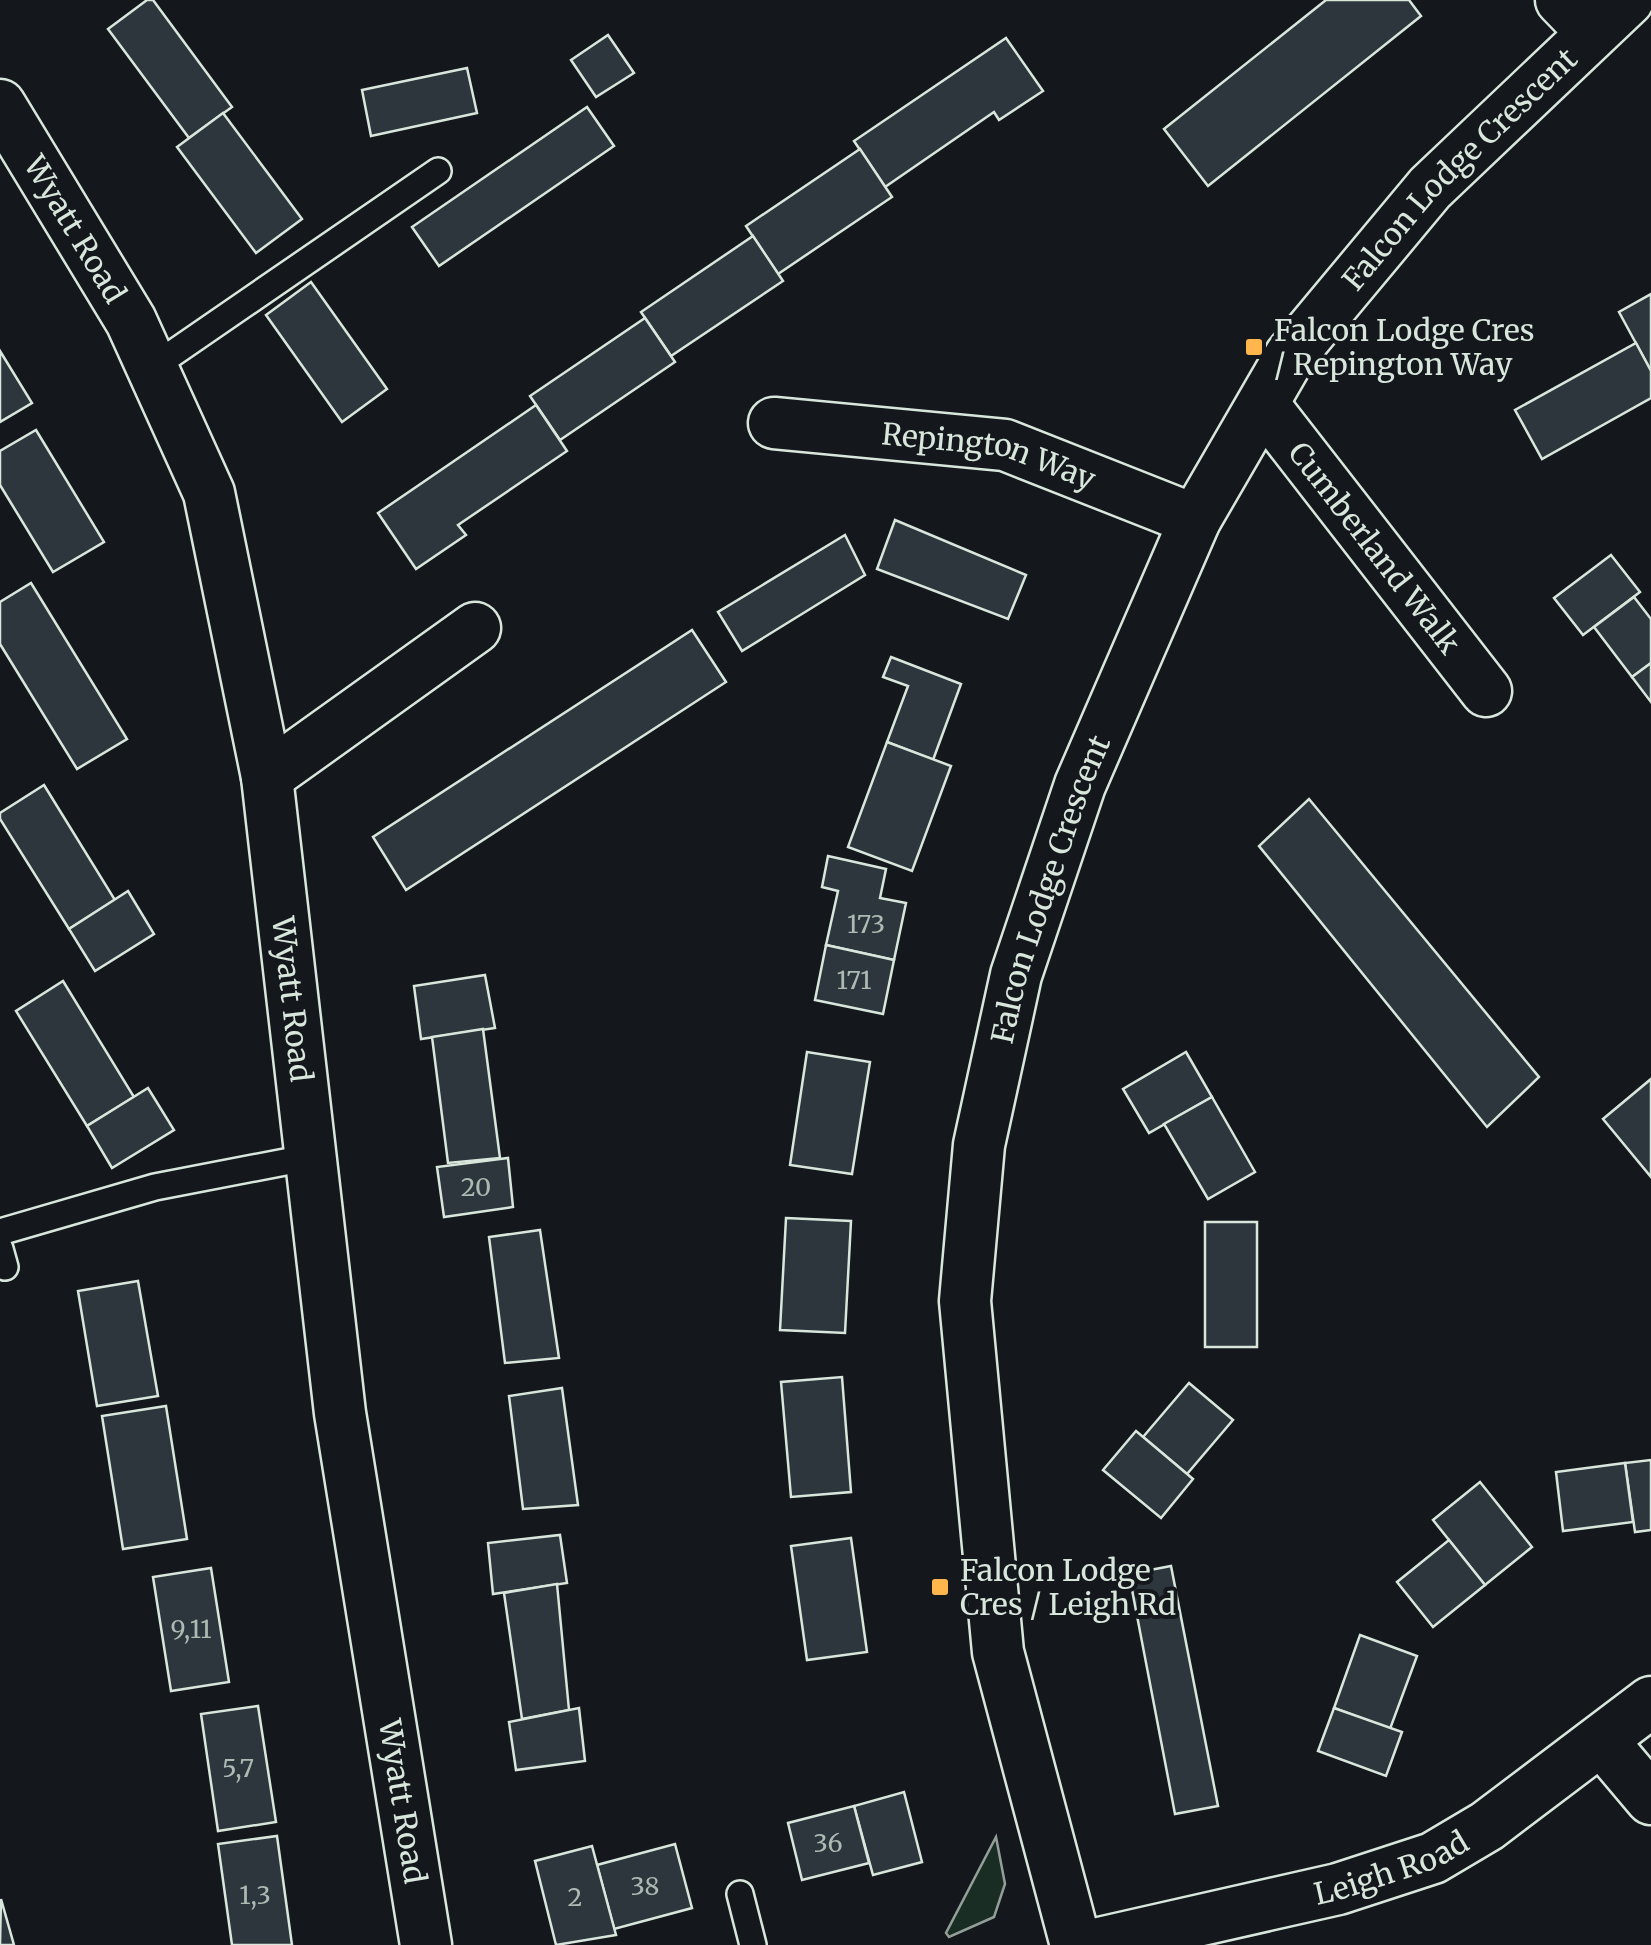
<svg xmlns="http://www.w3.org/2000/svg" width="1651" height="1945" font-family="Merriweather,serif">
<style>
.green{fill:#1a2d24;stroke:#939e99;stroke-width:2.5}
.building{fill:#2c363c;stroke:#d8e6dc;stroke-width:2.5}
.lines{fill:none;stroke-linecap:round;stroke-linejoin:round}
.service-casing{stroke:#d8e6dc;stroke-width:30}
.minor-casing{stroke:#d8e6dc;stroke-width:55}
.service{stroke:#14181c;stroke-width:25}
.minor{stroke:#14181c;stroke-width:50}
.poi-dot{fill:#ffb74d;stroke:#14181c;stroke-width:4}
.labels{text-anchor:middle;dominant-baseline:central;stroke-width:8;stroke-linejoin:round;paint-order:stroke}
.number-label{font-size:25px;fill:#adbab4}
.street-label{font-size:30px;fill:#d8e6dc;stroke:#14181c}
.poi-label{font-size:30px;fill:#d8e6dc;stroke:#14181c;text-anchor:start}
</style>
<rect width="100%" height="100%" fill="#14181c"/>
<polygon class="green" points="996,1837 1005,1884 994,1917 949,1937 946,1933"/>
<g class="building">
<polygon points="147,0 153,0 232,107 189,138 108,29"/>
<polygon points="1326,0 1409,0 1421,16 1208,186 1164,129"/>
<polygon points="608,35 634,73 596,97 571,60"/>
<polygon points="1006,38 1043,91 999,120 994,112 885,187 854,141"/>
<polygon points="467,68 477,113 371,136 362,90"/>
<polygon points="587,107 614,146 439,266 412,227"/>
<polygon points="223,113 302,219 256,253 177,147"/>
<polygon points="860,149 892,197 778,274 746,226"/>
<polygon points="753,236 783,281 671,356 641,312"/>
<polygon points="311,282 387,389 342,422 266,315"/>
<polygon points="1651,294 1651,371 1619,312"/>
<polygon points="645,318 675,362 560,440 530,396"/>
<polygon points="1636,343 1651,371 1651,398 1542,459 1515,410"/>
<polygon points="0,351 32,403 0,422"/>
<polygon points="536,405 567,451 458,525 466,535 416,569 378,513"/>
<polygon points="36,430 104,542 53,572 0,485 0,451"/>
<polygon points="895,520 1026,575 1008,619 877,569"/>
<polygon points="845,535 865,575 742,651 718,612"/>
<polygon points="1611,555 1640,592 1583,635 1554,598"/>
<polygon points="31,583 127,739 77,769 0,644 0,602"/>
<polygon points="1634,597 1651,619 1651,663 1632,677 1594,627"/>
<polygon points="692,630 726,682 406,890 373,837"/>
<polygon points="891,657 961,684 933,760 887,742 908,686 883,677"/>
<polygon points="1651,663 1651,702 1632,677"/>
<polygon points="887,742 951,766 912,871 848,847"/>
<polygon points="44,785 115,900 69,929 0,819 0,813"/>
<polygon points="1309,799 1539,1077 1487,1127 1259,846"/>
<polygon points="828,856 886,869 880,898 906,903 894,960 826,945 838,891 822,887"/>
<polygon points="128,891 154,934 95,971 69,929"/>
<polygon points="826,945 894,960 883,1014 815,1000"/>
<polygon points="485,975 495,1028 421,1039 414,986"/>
<polygon points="63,981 134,1097 87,1126 16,1011"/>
<polygon points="483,1029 500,1158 448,1163 432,1037"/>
<polygon points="807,1052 870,1062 852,1174 790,1165"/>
<polygon points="1186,1052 1212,1097 1149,1133 1123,1089"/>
<polygon points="1651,1079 1651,1177 1603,1119"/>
<polygon points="148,1088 174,1130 112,1168 87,1126"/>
<polygon points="1212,1097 1255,1172 1208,1199 1164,1124"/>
<polygon points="508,1158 513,1207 444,1217 437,1167"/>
<polygon points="786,1218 851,1221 845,1333 780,1330"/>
<rect x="1205" y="1222" width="52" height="125"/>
<polygon points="540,1230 559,1358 505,1363 489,1237"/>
<polygon points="138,1281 158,1396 97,1406 78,1291"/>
<polygon points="842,1377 851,1492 791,1497 781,1382"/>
<polygon points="1189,1383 1233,1420 1187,1474 1143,1437"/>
<polygon points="562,1388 578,1505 523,1509 509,1396"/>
<polygon points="166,1406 187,1539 123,1549 102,1416"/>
<polygon points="1136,1431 1193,1479 1161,1518 1103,1470"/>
<polygon points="1651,1460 1651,1530 1635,1532 1625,1463"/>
<polygon points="1625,1463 1633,1522 1563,1531 1556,1472"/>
<polygon points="1480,1482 1532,1547 1485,1585 1433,1520"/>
<polygon points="560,1535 567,1583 493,1594 488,1543"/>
<polygon points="851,1538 867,1652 807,1660 791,1546"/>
<polygon points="1449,1540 1485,1585 1433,1627 1397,1582"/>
<polygon points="1171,1566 1218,1806 1175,1814 1129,1574"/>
<polygon points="211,1568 229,1682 171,1691 153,1577"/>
<polygon points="557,1584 569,1710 522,1719 504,1593"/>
<polygon points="1360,1635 1417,1656 1390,1729 1334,1708"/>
<polygon points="258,1706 276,1822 218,1831 201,1714"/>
<polygon points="579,1708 585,1761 516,1770 509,1722"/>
<polygon points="1334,1708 1402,1732 1386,1776 1318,1751"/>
<polygon points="904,1792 922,1862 873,1875 854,1806"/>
<polygon points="854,1806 869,1863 802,1880 788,1823"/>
<polygon points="277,1836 292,1945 232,1945 218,1844"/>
<polygon points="675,1844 692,1908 614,1929 597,1865"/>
<polygon points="592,1846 616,1935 556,1945 535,1861"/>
<polygon points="1,1899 14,1945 0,1945"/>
</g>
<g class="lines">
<defs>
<g id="service">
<polyline points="153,367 438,171"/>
<polyline points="0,1232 155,1187 311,1157"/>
<polyline points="0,1249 5,1267"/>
<polyline points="740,1894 753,1945"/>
</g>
<g id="minor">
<polyline points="1561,0 1591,31"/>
<path id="s1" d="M0,105L131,321L209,493L267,777L340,1413L426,1945"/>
<path id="s2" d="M1263,404L1486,691"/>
<path id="s3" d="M774,423L1005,445L1195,520"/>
<polyline points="267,777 475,628"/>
<polyline points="1603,1742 1651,1799"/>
<path id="s4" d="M1076,1945L998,1652L965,1301L979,1145L1016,975L1080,785L1195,520L1290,356L1430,188L1628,0"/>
<path id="s5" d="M1091,1945L1338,1889L1433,1858L1487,1826L1651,1702"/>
</g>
</defs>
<use href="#service" class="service-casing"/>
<use href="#minor" class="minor-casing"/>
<use href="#service" class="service"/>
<use href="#minor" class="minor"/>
</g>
<g class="poi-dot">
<rect x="1244" y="337" width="20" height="20" rx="5"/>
<rect x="930" y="1577" width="20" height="20" rx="5"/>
</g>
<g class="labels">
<g class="number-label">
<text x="866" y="924">173</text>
<text x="854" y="980">171</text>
<text x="476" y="1187">20</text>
<text x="191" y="1629">9,11</text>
<text x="238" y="1768">5,7</text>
<text x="828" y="1843">36</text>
<text x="645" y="1886">38</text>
<text x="255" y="1895">1,3</text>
<text x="575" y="1897">2</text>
</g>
<g class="street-label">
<text stroke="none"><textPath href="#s4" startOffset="1918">Falcon Lodge Crescent</textPath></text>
<text stroke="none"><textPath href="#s1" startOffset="145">Wyatt Road</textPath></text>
<text stroke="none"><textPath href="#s3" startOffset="218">Repington Way</textPath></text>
<text stroke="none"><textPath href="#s2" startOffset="182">Cumberland Walk</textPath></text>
<text stroke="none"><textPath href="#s4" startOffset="1078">Falcon Lodge Crescent</textPath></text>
<text stroke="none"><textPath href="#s1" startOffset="955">Wyatt Road</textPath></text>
<text stroke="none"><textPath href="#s1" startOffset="1765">Wyatt Road</textPath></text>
<text stroke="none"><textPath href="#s5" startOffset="310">Leigh Road</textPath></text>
</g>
<g class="poi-label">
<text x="1274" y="330">Falcon Lodge Cres<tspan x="1274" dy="34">/ Repington Way</tspan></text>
<text x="960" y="1570">Falcon Lodge<tspan x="960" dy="34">Cres / Leigh Rd</tspan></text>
</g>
</g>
</svg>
